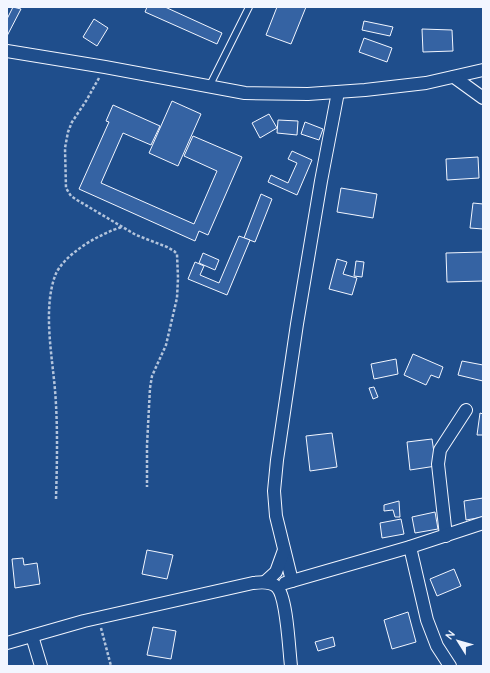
<svg xmlns="http://www.w3.org/2000/svg" width="490" height="673" font-family="Quicksand,sans-serif">
<style>
.building{fill:#3563a3;stroke:#f2f6ff}
.lines{fill:none;stroke-linecap:round;stroke-linejoin:round}
.lane-casing{stroke:#f2f6ff;stroke-width:8}
.street-casing{stroke:#f2f6ff;stroke-width:14}
.path{stroke:#b3c4dc;stroke-width:2.5;stroke-dasharray:3 2;stroke-linecap:butt}
.lane{stroke:#1f4e8c;stroke-width:6}
.street{stroke:#1f4e8c;stroke-width:12}
</style>
<rect width="100%" height="100%" fill="#1f4e8c"/>
<g class="building">
<polygon points="13,7 21,9 7,36 7,19"/>
<polygon points="147,7 165,7 222,33 217,44 145,12"/>
<polygon points="277,7 306,7 291,44 266,35"/>
<polygon points="94,19 108,28 97,46 83,37"/>
<polygon points="364,21 393,27 390,36 362,30"/>
<polygon points="422,29 452,30 453,51 423,52"/>
<polygon points="364,38 392,48 387,62 359,52"/>
<polygon points="172,101 201,114 178,166 149,153"/>
<polygon points="113,105 160,126 151,145 123,133 101,183 194,224 217,171 184,156 193,136 242,157 208,235 199,231 195,241 79,189 109,122 106,121"/>
<polygon points="269,114 277,128 260,138 252,123"/>
<polygon points="278,120 298,121 297,135 277,133"/>
<polygon points="305,122 323,129 319,140 301,134"/>
<polygon points="292,151 312,160 297,195 268,182 271,175 288,183 297,163 288,159"/>
<polygon points="478,157 479,178 447,180 446,159"/>
<polygon points="341,188 377,194 373,218 337,212"/>
<polygon points="261,194 272,199 255,242 244,238"/>
<polygon points="473,203 483,204 483,229 470,228"/>
<polygon points="239,236 250,240 227,295 188,279 195,262 204,266 200,275 219,283"/>
<polygon points="483,252 483,281 447,282 446,253"/>
<polygon points="203,253 219,260 215,270 199,263"/>
<polygon points="337,259 347,262 343,274 357,278 352,295 329,289"/>
<polygon points="356,261 364,262 362,277 354,276"/>
<polygon points="413,354 443,367 439,378 431,375 426,385 404,375"/>
<polygon points="396,359 398,374 374,379 371,364"/>
<polygon points="462,361 483,365 483,381 458,375"/>
<polygon points="374,387 378,397 373,399 369,388"/>
<polygon points="480,413 483,414 483,435 477,435"/>
<polygon points="332,433 337,467 310,471 306,436"/>
<polygon points="432,439 436,466 410,470 407,442"/>
<polygon points="483,498 483,517 466,520 464,501"/>
<polygon points="399,501 400,517 395,517 393,510 384,511 384,505"/>
<polygon points="435,512 438,529 415,533 412,517"/>
<polygon points="401,519 404,534 382,538 380,523"/>
<polygon points="147,550 173,555 167,579 142,574"/>
<polygon points="23,558 24,565 37,563 40,584 15,588 12,559"/>
<polygon points="454,569 461,586 437,596 430,579"/>
<polygon points="408,612 416,642 392,649 384,620"/>
<polygon points="153,627 176,631 171,659 147,655"/>
<polygon points="333,637 335,646 318,651 315,642"/>
</g>
<g class="lines">
<defs>
<polyline id="lane" points="209,87 249,7"/>
<g id="street">
<polyline points="7,51 105,67 245,93 308,94 365,90 426,83 483,70"/>
<polyline points="454,77 483,98"/>
<polyline points="446,536 438,464 440,450 466,410"/>
<polyline points="410,547 427,620 437,646 450,666"/>
<polyline points="292,581 276,516 274,491 277,460 297,324 321,181 338,92"/>
<polyline points="265,582 276,572 284,550"/>
<polyline points="285,583 410,547 483,523"/>
<polyline points="32,636 41,666"/>
<path d="M7,643L84,621L253,583C261,582 271,581 277,587C287,597 289,650 291,666"/>
</g>
</defs>
<use href="#lane" class="lane-casing"/>
<use href="#street" class="street-casing"/>
<g class="path">
<polyline points="99,78 86,101 72,122 68,132 65,148 66,188 71,196 77,200 136,235 167,247 174,251 177,254 178,278 177,298 166,345 152,376 150,388 147,445 147,487"/>
<path d="M56,499C57,463 58,427 55,390C52,355 43,309 55,276C63,254 101,233 122,227"/>
<polyline points="101,628 111,666"/>
</g>
<use href="#lane" class="lane"/>
<use href="#street" class="street"/>
</g>
<rect width="490" height="673" fill="none" stroke="#f2f6ff" stroke-width="16"/>
<g transform="translate(458 641) rotate(307)" stroke="#1f4e8c" stroke-width="3" paint-order="stroke">
<path d="M0-3L7 15L0 10L-7 15Z" fill="#f2f6ff"/>
<text y="-6" font-size="11" font-weight="bold" text-anchor="middle" fill="#f2f6ff">N</text>
</g>
</svg>
